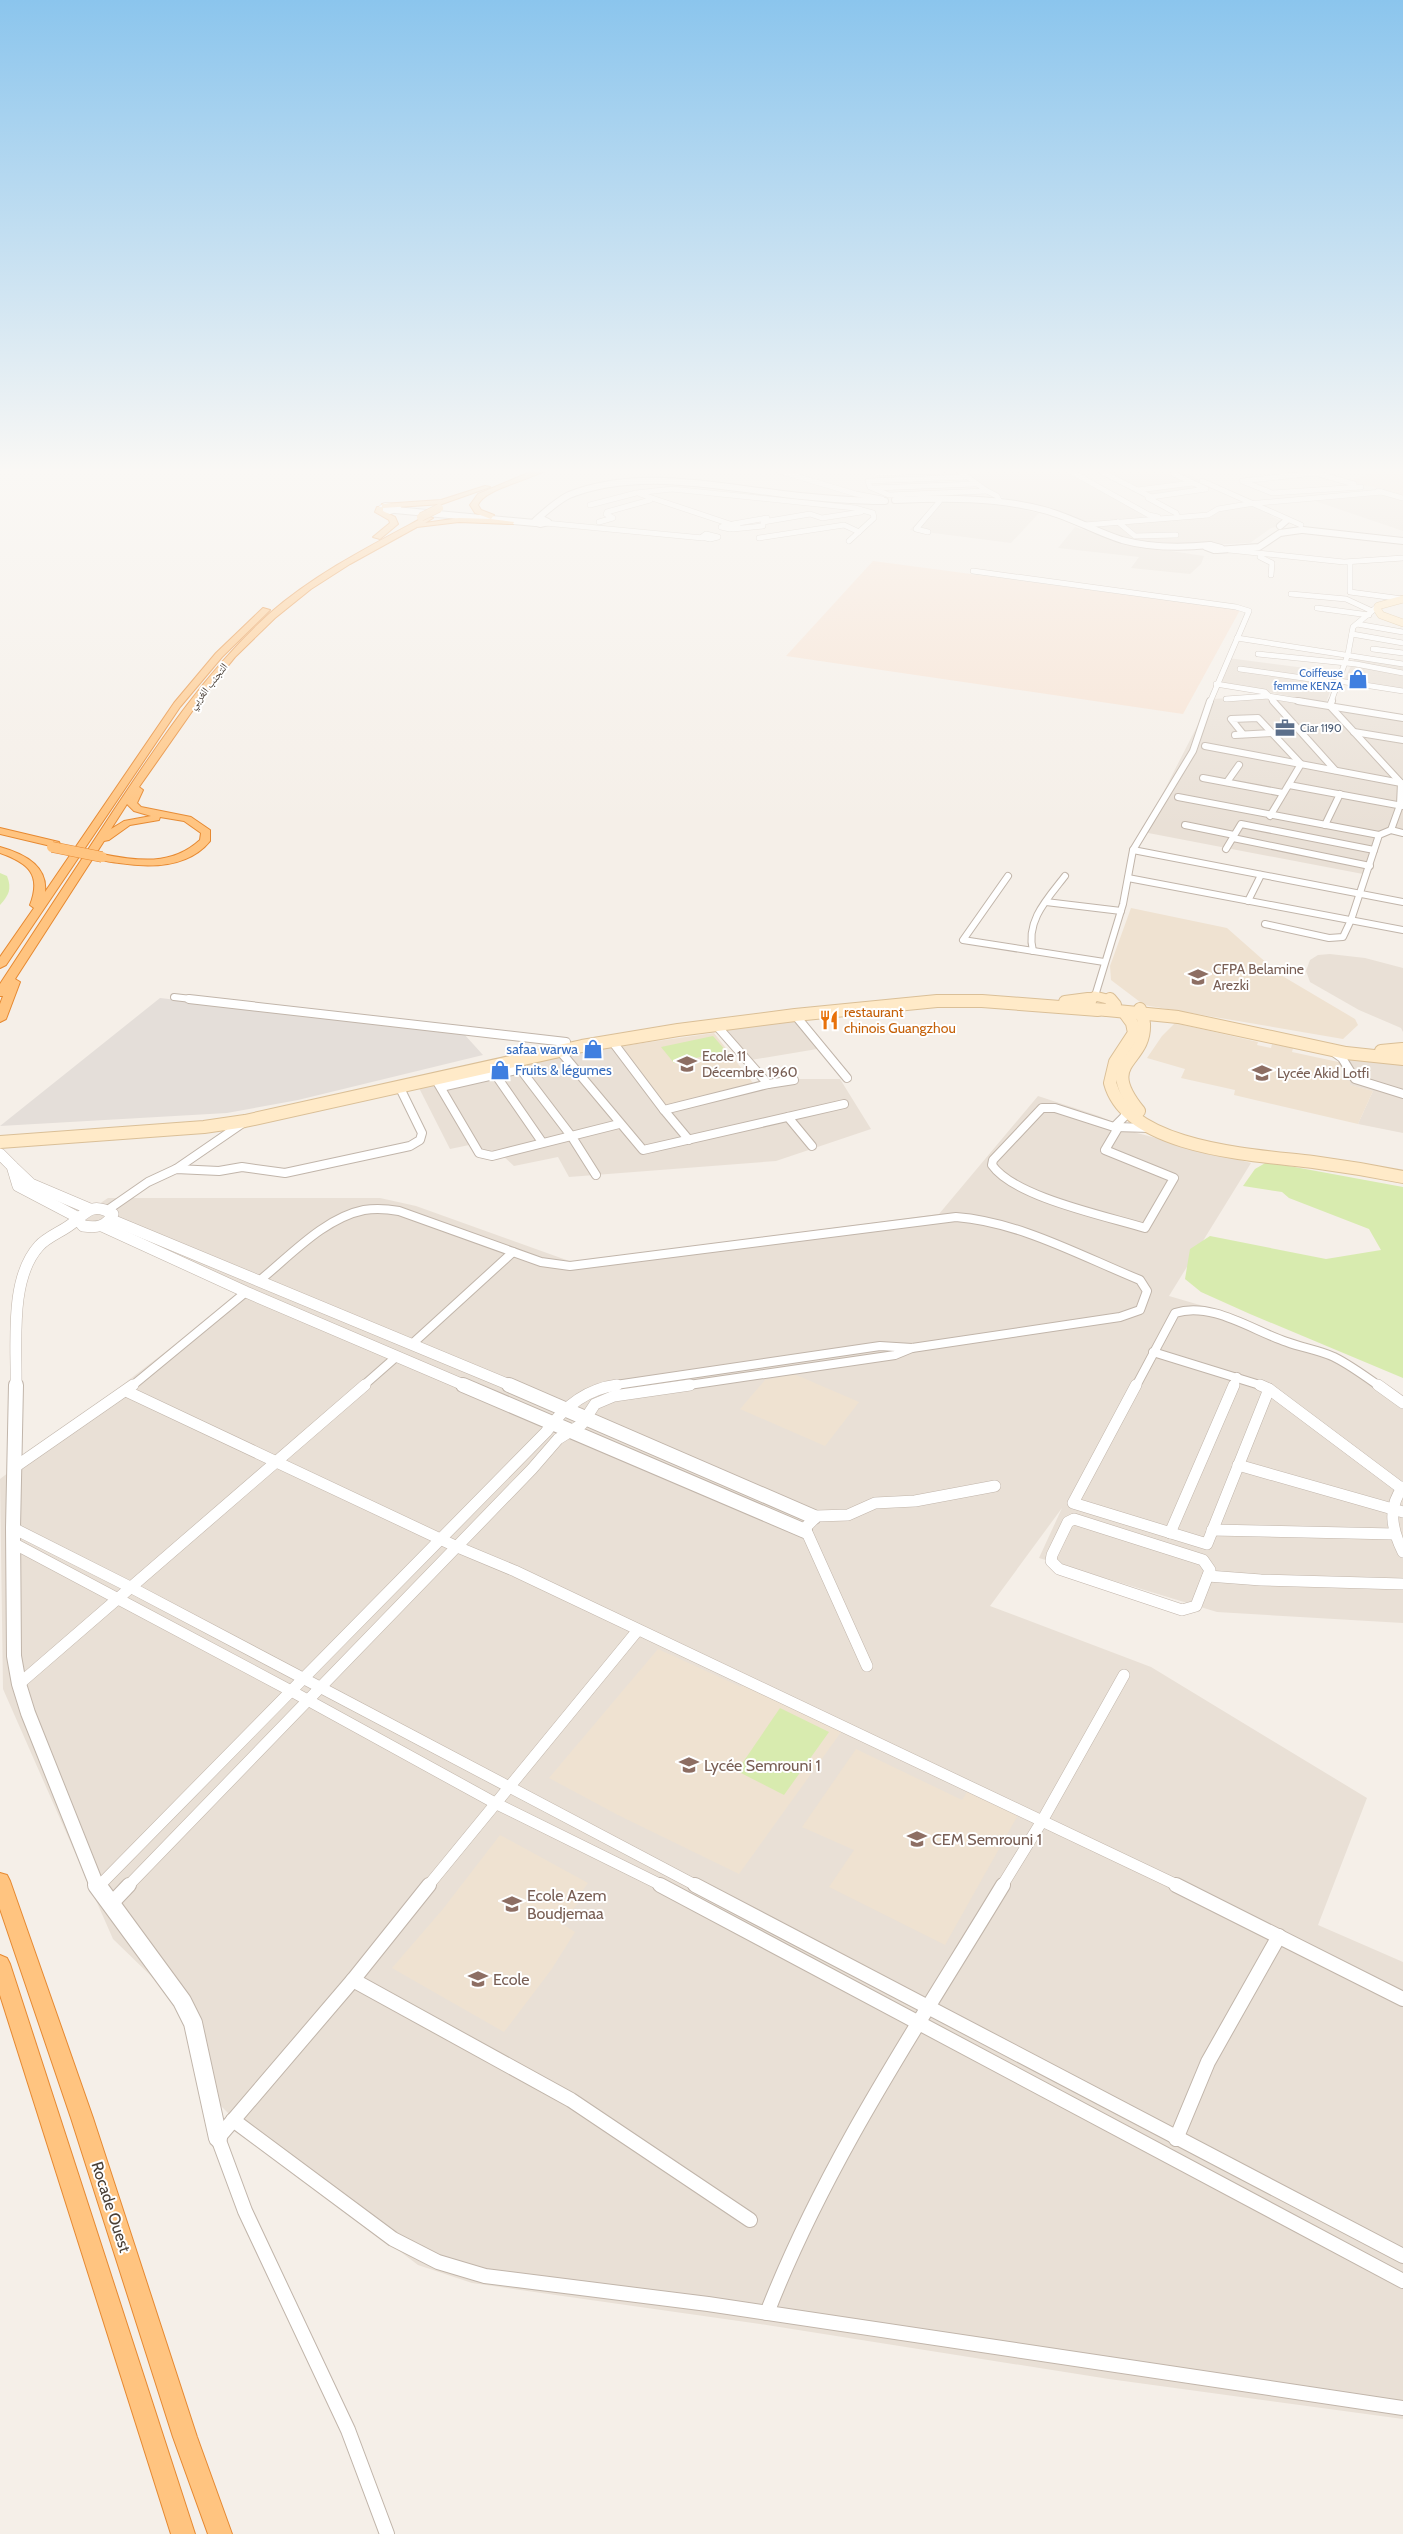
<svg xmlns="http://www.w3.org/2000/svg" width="1403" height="2534" font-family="Cabin,'Noto Naskh Arabic',sans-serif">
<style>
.residential{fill:#e9e0d6}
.commercial{fill:#f7e2d2}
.industrial{fill:#e4ded9}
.education{fill:#efe2d1}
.green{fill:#d8ebaf}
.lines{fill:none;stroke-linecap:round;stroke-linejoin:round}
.minor-far4-casing{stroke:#c1b5aa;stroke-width:6}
.minor-far3-casing{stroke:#c1b5aa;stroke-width:8}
.minor-far2-casing{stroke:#c1b5aa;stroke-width:10}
.minor-far1-casing{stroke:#c1b5aa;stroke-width:12}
.minor-casing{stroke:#c1b5aa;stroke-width:16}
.tertiary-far3-casing{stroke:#c1b5aa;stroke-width:8}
.tertiary-far2-casing{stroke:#c1b5aa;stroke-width:12}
.tertiary-far1-casing{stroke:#c1b5aa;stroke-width:16}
.tertiary-casing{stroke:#c1b5aa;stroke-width:20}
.secondary-far2-casing{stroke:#dabf97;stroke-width:8}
.secondary-far1-casing{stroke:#dabf97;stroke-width:11}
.secondary-casing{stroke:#dabf97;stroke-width:14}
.trunk-casing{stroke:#e68931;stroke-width:2}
.motorway-casing{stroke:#e68931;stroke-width:2}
.minor-far4{stroke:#fff;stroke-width:5}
.minor-far3{stroke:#fff;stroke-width:6}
.minor-far2{stroke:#fff;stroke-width:8}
.minor-far1{stroke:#fff;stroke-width:11}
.minor{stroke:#fff;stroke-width:14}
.tertiary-far3{stroke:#fff;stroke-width:6}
.tertiary-far2{stroke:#fff;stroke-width:11}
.tertiary-far1{stroke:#fff;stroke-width:14}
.tertiary{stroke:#fff;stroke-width:18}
.secondary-far2{stroke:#ffeac8;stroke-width:7}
.secondary-far1{stroke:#ffeac8;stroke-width:9}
.secondary{stroke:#ffeac8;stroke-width:12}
.trunk{fill:#ffc480;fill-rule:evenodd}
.motorway{fill:#ffb769;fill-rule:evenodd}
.trunk-bridge-far1-casing{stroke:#e68931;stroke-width:9;stroke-linecap:butt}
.trunk-bridge-casing{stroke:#e68931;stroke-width:11;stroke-linecap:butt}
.trunk-bridge-far1{stroke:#ffc480;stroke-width:8}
.trunk-bridge{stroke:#ffc480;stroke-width:10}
.labels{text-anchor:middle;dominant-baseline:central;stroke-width:4;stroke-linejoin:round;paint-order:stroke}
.far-shop-label{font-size:11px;fill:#366cbe;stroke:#fff;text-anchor:end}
.far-street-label{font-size:11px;fill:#493f36;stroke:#fff}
.far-service-label{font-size:11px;fill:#4e5e75;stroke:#fff;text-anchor:start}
.education-label{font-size:14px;fill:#785e54;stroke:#fff;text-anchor:start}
.food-label{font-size:14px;fill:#c56008;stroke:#fff;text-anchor:start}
.shop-label{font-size:14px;fill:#366cbe;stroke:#fff;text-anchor:end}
.near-education-label{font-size:16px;fill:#785e54;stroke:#fff;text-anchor:start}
.near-street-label{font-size:16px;fill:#493f36;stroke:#fff}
</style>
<rect width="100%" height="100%" fill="#f5efe8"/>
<g class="residential">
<polygon points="993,471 1066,471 1151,519 1086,524 1004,498 965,476 967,474"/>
<polygon points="1181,471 1218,488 1146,497 1097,472"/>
<polygon points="1385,495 1403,500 1403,531 1315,501"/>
<polygon points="956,502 997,505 1039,513 1011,543 910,530 934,504"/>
<polygon points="1251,505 1281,521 1277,527 1271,528 1250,543 1186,546 1128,540 1091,526 1210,517 1217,510"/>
<polygon points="1075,527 1131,545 1204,556 1201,564 1190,574 1131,568 1139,557 1058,548"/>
<polygon points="1356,656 1403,665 1403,690 1344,680"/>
<polygon points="1228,658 1337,672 1326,703 1219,683"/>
<polygon points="1269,696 1403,719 1403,832 1376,835 1363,874 1143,832 1211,699"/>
<polygon points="1330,954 1365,958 1403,968 1403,1032 1401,1028 1359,1010 1310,982 1306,971 1310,960 1318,955"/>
<polygon points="794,1018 817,1049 751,1060 723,1027"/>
<polygon points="611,1044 664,1110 795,1079 840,1079 871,1129 776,1161 569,1177 558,1157 514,1166 502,1155 483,1159 474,1144 450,1149 418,1086"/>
<polygon points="1346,1055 1403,1061 1403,1133 1358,1124 1373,1091 1349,1085 1350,1082 1339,1078"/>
<polygon points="1038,1096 1099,1116 1137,1133 1251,1163 1169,1296 1241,1317 1283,1336 1339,1355 1403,1397 1403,1623 1217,1612 1039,1558 1062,1508 990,1606 1151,1667 1367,1798 1318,1925 1403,1962 1403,2419 1109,2379 760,2324 472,2283 418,2265 261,2146 202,2087 183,2007 113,1939 3,1689 0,1479 242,1293 75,1220 108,1198 380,1198 416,1206 572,1262 939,1214"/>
</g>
<g class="commercial">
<polygon points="1376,471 1403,471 1403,497 1379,488 1348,482"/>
<polygon points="873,561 1240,610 1183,714 786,656"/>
</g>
<polygon class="industrial" points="160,998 464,1034 483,1055 298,1100 227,1113 0,1126"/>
<g class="education">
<polygon points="1131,908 1227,928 1279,974 1355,1019 1358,1025 1343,1039 1144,1005 1111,980 1110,966"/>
<polygon points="1175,1023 1258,1042 1257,1045 1271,1048 1272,1044 1293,1048 1292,1052 1343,1063 1339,1078 1350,1081 1350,1085 1373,1091 1358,1124 1234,1095 1235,1090 1181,1078 1185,1069 1147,1058 1162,1036"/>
<polygon points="714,1033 753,1083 664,1107 622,1046"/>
<polygon points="794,1374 859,1402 825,1446 740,1409 765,1380"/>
<polygon points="658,1649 741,1687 744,1682 844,1728 739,1874 618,1815 549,1778"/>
<polygon points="856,1749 962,1800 967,1792 1018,1815 945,1945 829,1887 854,1850 802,1827"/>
<polygon points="500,1835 588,1883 578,1897 581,1899 569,1914 564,1912 559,1922 575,1932 551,1970 504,2032 392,1968 443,1909"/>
</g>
<g class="green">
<path d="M0,873L7,876C12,889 9,895 0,905Z"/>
<polygon points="713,1036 726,1051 674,1063 661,1047"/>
<polygon points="1267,1162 1403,1187 1403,1378 1250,1314 1201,1292 1185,1279 1190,1249 1210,1236 1326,1259 1381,1250 1369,1229 1289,1198 1282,1192 1243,1186 1255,1169"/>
<polygon points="780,1708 829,1732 784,1795 737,1771"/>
</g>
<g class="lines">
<defs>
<g id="minor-far4">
<polyline points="779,471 856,494 882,499"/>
<polyline points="804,471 839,471"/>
<polyline points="959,471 987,491 889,495 870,487 868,481 966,477"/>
<polyline points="1070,471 1149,515 1158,517"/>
<polyline points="1308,471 1354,484"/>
<polyline points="1102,472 1151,497 1206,489 1174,474"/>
<polyline points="878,473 942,471"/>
<polyline points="1314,473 1242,481 1272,493 1361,487"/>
<polyline points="1202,481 1301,525"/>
<polyline points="874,488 975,484"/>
<polyline points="1138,490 1192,483"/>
<polyline points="987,491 997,496 1000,502"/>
<polyline points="1378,491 1403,498"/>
<polyline points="640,494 730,524"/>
<polyline points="1148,498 1176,513 1178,517"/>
<polyline points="590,505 636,493 672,489 855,508 873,513 874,518 849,541"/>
<polyline points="599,522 613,518 606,514 607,512 650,500"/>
<polyline points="1118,522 1135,536 1176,535"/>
<polyline points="545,523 703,538"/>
<polygon points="728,524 738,527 730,529 721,527"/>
<polyline points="733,524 767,518"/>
<polyline points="1085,525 1208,515 1218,509 1248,504 1382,492"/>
<polyline points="733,529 763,526 763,522 810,514 822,518 861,512"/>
<polyline points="928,532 916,529 939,502"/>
<polygon points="706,534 718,537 710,539 702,537"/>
<polyline points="759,538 844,525 859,532"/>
<polyline points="1229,550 1344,562 1403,558"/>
<polyline points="1260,557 1272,563 1271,575"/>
<polyline points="1350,562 1350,592 1403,599"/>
<polyline points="973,571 1236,607 1249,611 1210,702"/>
<polyline points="1291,594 1346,599 1372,611"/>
<polyline points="1317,608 1369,615"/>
<polyline points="1357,624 1403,632"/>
<polyline points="1352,634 1403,643"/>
<polyline points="1237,638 1403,664"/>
<polyline points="1373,649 1403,653"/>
<polyline points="1258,654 1356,664 1403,673"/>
<polyline points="1240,669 1338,683"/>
<polyline points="1339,681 1403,691"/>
<polyline points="1216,684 1265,692 1269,696 1305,702"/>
<polyline points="1226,699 1269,696 1274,702"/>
<polyline points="1331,702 1348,654 1353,627 1378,606"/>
</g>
<g id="minor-far3">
<polyline points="1273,701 1335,770"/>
<polyline points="1298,701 1403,718"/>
<polyline points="1332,701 1330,706 1401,783 1400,805 1391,830"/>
<polyline points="1354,732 1403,740"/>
<polyline points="1243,734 1231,719 1258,718 1301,764 1270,816"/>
<polyline points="1235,735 1272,733"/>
<polyline points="1205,746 1401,783"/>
<polyline points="1203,778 1283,793"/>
<polyline points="1227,782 1239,765"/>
<polyline points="1289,785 1403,806"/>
<polyline points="1178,797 1379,835"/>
<polyline points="1185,825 1234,835"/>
<polyline points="1325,825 1340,794"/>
<polyline points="1233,838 1370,866"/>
<polyline points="1226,849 1241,824 1374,850"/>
<polyline points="1133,850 1403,902"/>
<polyline points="1008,876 963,940 1104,962"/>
<polyline points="1128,878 1403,930"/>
<polyline points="1248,901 1261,875"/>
<polyline points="1046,902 1121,911"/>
<polyline points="1265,924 1329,938 1343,937 1351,920 1379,835 1391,830 1403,833"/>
<path d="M1033,951C1025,921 1048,898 1065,876"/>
<polyline points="1095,996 1123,904 1133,850 1193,751 1210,701"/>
<polyline points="174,997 200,1000"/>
</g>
<g id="minor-far2">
<polyline points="189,999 566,1042"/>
<polyline points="795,1015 847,1078"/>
<polyline points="612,1041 664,1110 768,1084 716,1025"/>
<polyline points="560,1051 643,1150 844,1104"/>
<polyline points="1335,1053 1342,1058 1355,1079 1403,1094"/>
<polyline points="515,1062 572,1137 596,1175"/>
<polyline points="495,1074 542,1142"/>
<polyline points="436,1080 479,1153 492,1156 619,1124"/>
<polyline points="768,1084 794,1080"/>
<polyline points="441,1087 521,1069"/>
<polyline points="664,1110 689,1140"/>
<polyline points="1127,1110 1124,1117 1114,1127 1151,1128"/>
<polyline points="788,1117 812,1146"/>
<path d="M1114,1127L1055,1108H1042L993,1160L992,1165C1014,1197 1106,1216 1145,1228L1174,1178L1105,1150L1118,1128"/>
<polyline points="176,1169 243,1123"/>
<polyline points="109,1209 148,1182 176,1169 219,1171 242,1167 285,1173 410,1146 420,1140 422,1133 400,1088"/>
<path d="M259,1281C290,1256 324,1218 364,1210C376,1208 388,1209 399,1211L541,1262L570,1266L956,1217C1020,1222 1081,1256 1140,1280L1147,1291L1140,1310L1120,1317L912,1348L880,1346L609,1386"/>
<polyline points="412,1344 513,1252"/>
<polyline points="1153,1352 1263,1386"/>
<polyline points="132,1386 246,1292"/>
<polyline points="363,1386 396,1357"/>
<polyline points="682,1386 895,1355 912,1348"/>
<path d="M1136,1386L1175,1313C1212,1301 1253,1331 1287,1342C1303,1348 1319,1350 1334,1357C1350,1365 1365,1376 1379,1386"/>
<polyline points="1233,1386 1237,1377"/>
</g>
<g id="minor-far1">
<polyline points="1136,1385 1073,1503 1207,1544 1269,1389"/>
<polyline points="1260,1385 1269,1389 1401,1488"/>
<polyline points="1378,1385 1403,1403"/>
<polyline points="126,1391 455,1546 515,1571 1179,1886"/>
<polyline points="1238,1465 1403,1512"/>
<polyline points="15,1467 133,1385"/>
<path d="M1403,1487C1387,1508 1392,1530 1403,1552"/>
<polygon points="1074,1519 1203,1560 1210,1570 1196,1606 1182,1610 1059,1569 1051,1561 1052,1555 1068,1522"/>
<polyline points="13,1528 132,1588 697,1886"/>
<polyline points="1212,1530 1394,1534"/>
<polyline points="1170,1533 1234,1385"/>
<polyline points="13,1543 293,1692 495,1803 663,1886"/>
<polyline points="1208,1576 1261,1580 1403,1584"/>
<polyline points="867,1666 805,1528 817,1516 848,1515 875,1503 915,1501 995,1486"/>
<polyline points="19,1684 365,1385"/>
<path d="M99,1886L546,1432C563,1408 586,1389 617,1385"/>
<polyline points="128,1886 532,1469 558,1439 582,1424 595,1404 614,1396 690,1385"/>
<polyline points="428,1886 638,1630"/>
<polyline points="1002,1886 1042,1821 1124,1675"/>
</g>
<g id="minor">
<polyline points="660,1885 1403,2281"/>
<polyline points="695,1885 1403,2256"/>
<polyline points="1176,1885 1403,1999"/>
<polyline points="98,1887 100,1885"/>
<polyline points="110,1905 129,1885"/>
<polyline points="353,1980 571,2100 750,2220"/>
<polyline points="233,2120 393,2239 438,2262 485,2276 708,2304 1403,2408"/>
<polyline points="1176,2139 1208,2062 1279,1936"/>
<path d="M767,2313C826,2161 919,2024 1003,1885"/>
<polyline points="387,2534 348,2430 245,2211 218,2138 353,1980 429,1885"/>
</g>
<g id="tertiary-far3">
<path d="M895,500C945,498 995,497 1044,510C1071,517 1096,532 1122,540C1151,548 1181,548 1210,545"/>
<polygon points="385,506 398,508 390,511 381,509"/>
<polyline points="395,510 535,523"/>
<polygon points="542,519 548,522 540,524 534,522"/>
<path d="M536,520C546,511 557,501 569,495C636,468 714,486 783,494C817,498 851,501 885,501"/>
<polyline points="1280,526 1287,520"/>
<polyline points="1303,530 1403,541"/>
<polygon points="1210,545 1221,548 1214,550 1206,547"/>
<polyline points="1217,550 1259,547 1280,533 1301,530"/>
</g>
<g id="tertiary-far2">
<polyline points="0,1154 12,1166 18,1186 79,1218"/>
<polyline points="12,1166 31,1184 90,1209"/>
<polyline points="112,1220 512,1386"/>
<polyline points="102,1226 246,1292 466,1386"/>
<path d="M16,1386C17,1344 9,1279 39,1246C48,1236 64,1231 74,1222C88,1210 94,1203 113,1214C106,1227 97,1228 83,1226L78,1220"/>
</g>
<g id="tertiary-far1">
<polyline points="16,1385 13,1528 14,1656 19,1684 28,1713 97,1886"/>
<polyline points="463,1385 805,1531"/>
<polyline points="509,1385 814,1517"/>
</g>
<polyline id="tertiary" points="97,1885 182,2001 193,2023 218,2138"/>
<polyline id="secondary-far2" points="1403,599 1378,606 1377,609 1381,615 1403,623"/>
<g id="secondary-far1">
<polyline points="1081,1000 1088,999"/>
<polyline points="1089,1000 1095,996 1111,1000"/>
</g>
<g id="secondary">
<polyline points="1091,999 1086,1002 1093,1009 1107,1010 1115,1005 1110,999"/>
<polyline points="1065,1002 1088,999"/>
<polyline points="1107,1010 1178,1017 1346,1053 1403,1059"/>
<path d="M1124,1012L1132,1023L1134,1033L1115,1062L1110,1083C1128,1150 1258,1155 1313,1162C1343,1166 1373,1171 1403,1177"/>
<polyline points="1381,1051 1402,1049"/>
<path d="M1139,1111C1098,1060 1146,1064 1144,1024C1144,1019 1141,1014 1140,1009"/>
<polyline points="0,1142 204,1127 245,1121 582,1046 678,1030 795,1015 937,1001 982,1001 1098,1010"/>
</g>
<g id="trunk">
<path d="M533,471H543C528,481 484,489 478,505L481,510L494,515L491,519L514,522L513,524L459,522L417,527L350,564L311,589L275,618L235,657L200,700L139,787L143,790L137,803L141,807L191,817L210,830V841C188,868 151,868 119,863C112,862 102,862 97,857L102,854C137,861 172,866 200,840L201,833L184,821L160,817L159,820L130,825L109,840L104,841L15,979L20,982L6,1019L0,1022V1004L3,996H0V984C38,926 76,868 114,810C160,741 207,670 269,614C316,573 372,545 426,516L433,518L425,523L459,518L491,519L475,513L470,505L478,494ZM127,804L134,811L151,816L124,821L111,829Z"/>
<polygon points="485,486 490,487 442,504 383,508 383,511 395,517 398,524 380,539 373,537 390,523 389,520 375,512 377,507 382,507 382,504 441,500"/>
<path d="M263,608L270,610L222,657L180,707L6,965L0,968V957L34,908L30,905C42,874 28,863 0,853V847C22,853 48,865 45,892L174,703L216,653Z"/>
<polygon points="0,828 59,842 60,844 55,847 0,834"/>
<polygon points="0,1873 7,1875 10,1881 93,2118 197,2437 232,2534 208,2534 173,2437 71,2118 0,1909"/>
<polygon points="0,1955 7,1958 10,1964 195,2534 171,2534 0,1995"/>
</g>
<polygon id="motorway" points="545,471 532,476 528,474 532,471"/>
</defs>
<use href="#minor-far4" class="minor-far4-casing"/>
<use href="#minor-far3" class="minor-far3-casing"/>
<use href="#minor-far2" class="minor-far2-casing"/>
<use href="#minor-far1" class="minor-far1-casing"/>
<use href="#minor" class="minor-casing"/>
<use href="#tertiary-far3" class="tertiary-far3-casing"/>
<use href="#tertiary-far2" class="tertiary-far2-casing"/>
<use href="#tertiary-far1" class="tertiary-far1-casing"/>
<use href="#tertiary" class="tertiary-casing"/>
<use href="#secondary-far2" class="secondary-far2-casing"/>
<use href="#secondary-far1" class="secondary-far1-casing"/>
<use href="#secondary" class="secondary-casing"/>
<use href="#trunk" class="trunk-casing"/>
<use href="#motorway" class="motorway-casing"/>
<use href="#minor-far4" class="minor-far4"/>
<use href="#minor-far3" class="minor-far3"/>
<use href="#minor-far2" class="minor-far2"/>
<use href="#minor-far1" class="minor-far1"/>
<use href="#minor" class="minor"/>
<use href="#tertiary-far3" class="tertiary-far3"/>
<use href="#tertiary-far2" class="tertiary-far2"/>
<use href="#tertiary-far1" class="tertiary-far1"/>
<use href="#tertiary" class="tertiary"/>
<use href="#secondary-far2" class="secondary-far2"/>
<use href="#secondary-far1" class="secondary-far1"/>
<use href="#secondary" class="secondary"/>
<use href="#trunk" class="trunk"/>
<use href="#motorway" class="motorway"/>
<defs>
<polyline id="trunk-bridge-far1" points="421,517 439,508"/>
<polyline id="trunk-bridge" points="52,847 102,857"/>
</defs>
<use href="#trunk-bridge-far1" class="trunk-bridge-far1-casing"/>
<use href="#trunk-bridge" class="trunk-bridge-casing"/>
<use href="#trunk-bridge-far1" class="trunk-bridge-far1"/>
<use href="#trunk-bridge" class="trunk-bridge"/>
</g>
<linearGradient id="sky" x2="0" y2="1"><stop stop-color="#8bc5ed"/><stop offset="0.57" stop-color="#faf8f5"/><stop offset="1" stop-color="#faf8f5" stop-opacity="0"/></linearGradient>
<rect width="1403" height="826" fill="url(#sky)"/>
<defs>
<symbol id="shop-bare" viewBox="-9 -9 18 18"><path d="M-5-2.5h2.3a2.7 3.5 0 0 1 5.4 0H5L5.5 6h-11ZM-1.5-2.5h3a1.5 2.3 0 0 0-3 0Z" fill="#3f7fe0" stroke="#fff" stroke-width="2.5" paint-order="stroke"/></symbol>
<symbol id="office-bare" viewBox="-9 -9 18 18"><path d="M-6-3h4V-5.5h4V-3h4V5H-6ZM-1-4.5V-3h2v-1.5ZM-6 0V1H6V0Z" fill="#5c6f8a" stroke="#fff" stroke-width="2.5" paint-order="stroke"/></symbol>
<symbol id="university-bare" viewBox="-9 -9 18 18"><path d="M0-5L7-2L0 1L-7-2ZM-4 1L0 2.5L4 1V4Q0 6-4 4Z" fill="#8d6e63" stroke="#fff" stroke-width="2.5" paint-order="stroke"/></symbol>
<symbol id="restaurant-bare" viewBox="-9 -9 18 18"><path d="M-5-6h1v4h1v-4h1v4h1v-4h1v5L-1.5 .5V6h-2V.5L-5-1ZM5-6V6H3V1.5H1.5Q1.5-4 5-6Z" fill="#e8710a" stroke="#fff" stroke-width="2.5" paint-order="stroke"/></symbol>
<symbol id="school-bare" viewBox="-9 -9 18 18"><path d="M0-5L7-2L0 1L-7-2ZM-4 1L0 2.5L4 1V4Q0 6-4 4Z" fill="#8d6e63" stroke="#fff" stroke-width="2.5" paint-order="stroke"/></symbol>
</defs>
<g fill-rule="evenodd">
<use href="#shop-bare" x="1344" y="665" width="28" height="28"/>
<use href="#office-bare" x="1271" y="714" width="28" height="28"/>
<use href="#university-bare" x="1184" y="963" width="28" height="28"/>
<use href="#restaurant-bare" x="815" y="1006" width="28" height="28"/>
<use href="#shop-bare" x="579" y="1035" width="28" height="28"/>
<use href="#school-bare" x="673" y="1050" width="28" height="28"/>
<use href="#shop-bare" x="486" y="1056" width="28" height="28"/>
<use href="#school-bare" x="1248" y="1059" width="28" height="28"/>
<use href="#school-bare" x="675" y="1751" width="28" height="28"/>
<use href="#school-bare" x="903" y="1825" width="28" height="28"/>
<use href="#school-bare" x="498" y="1890" width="28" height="28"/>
<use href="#school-bare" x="464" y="1965" width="28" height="28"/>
</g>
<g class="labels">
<g class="far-shop-label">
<text x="1343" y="673">Coiffeuse<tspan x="1343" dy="13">femme KENZA</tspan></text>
</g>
<g class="far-street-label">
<text transform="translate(208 686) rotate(-52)">التجنب الغربي</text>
</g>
<g class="far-service-label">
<text x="1300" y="728">Ciar 1190</text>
</g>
<g class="education-label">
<text x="1213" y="969">CFPA Belamine<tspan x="1213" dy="16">Arezki</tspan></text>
<text x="702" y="1056">Ecole 11<tspan x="702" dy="16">Décembre 1960</tspan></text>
<text x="1277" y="1073">Lycée Akid Lotfi</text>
</g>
<g class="food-label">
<text x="844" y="1012">restaurant<tspan x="844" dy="16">chinois Guangzhou</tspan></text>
</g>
<g class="shop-label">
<text x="578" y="1049">safaa warwa</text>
<text x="515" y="1070" text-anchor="start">Fruits &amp; légumes</text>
</g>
<g class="near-education-label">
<text x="704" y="1765">Lycée Semrouni 1</text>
<text x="932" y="1839">CEM Semrouni 1</text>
<text x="527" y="1895">Ecole Azem<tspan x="527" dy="18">Boudjemaa</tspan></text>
<text x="493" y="1979">Ecole</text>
</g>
<g class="near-street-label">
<text transform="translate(111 2207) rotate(72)">Rocade Ouest</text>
</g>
</g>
</svg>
